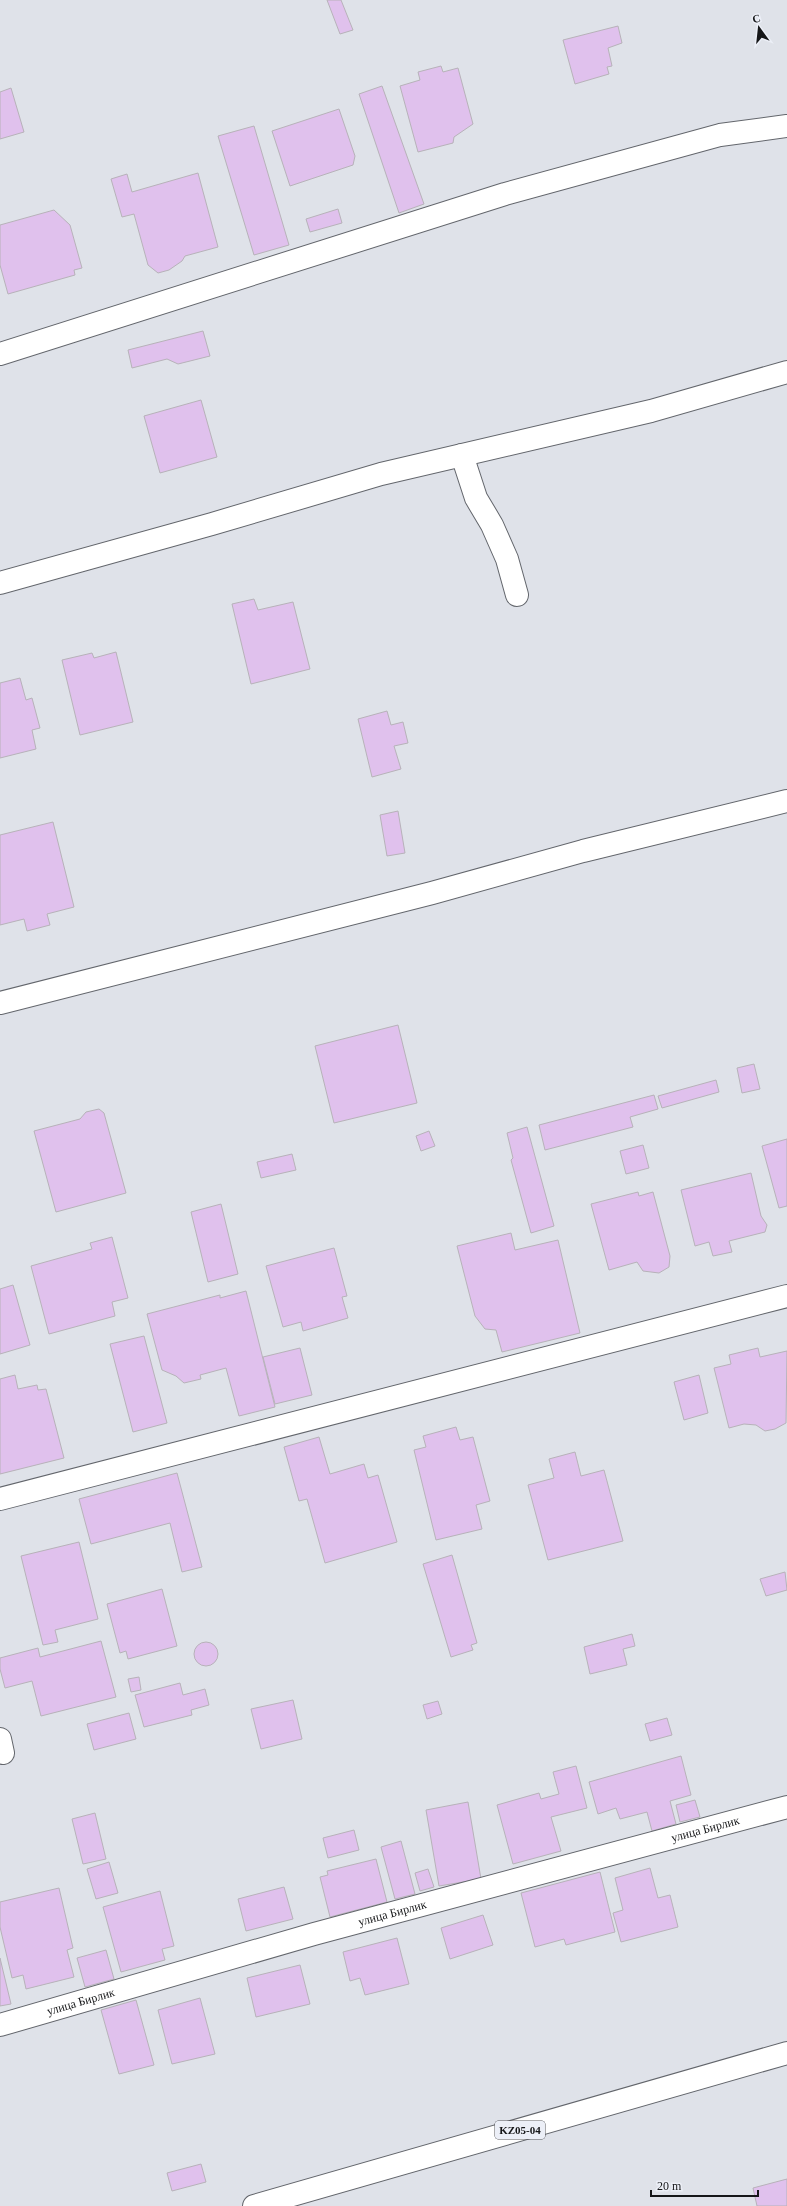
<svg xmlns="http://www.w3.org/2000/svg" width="787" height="2206" font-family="Georgia,serif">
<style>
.building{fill:#e0c1ed;stroke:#b7b2b9}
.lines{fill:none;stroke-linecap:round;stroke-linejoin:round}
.minor-casing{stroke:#63666c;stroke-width:24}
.major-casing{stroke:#63666c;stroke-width:24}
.minor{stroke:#fff;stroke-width:22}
.major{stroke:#fff;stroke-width:22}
.labels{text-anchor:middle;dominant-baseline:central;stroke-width:4;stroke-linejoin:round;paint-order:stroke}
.shield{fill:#eceff7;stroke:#56575b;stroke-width:1}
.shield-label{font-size:11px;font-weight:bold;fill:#151618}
.street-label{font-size:12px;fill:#151618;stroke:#eceff7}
</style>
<rect width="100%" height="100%" fill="#dfe2e9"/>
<g class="building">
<polygon points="327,0 341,0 353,30 340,34"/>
<polygon points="618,26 622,43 608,48 612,66 607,67 609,74 575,84 563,40"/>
<polygon points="441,66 443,72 458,68 473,124 454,137 453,143 418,152 400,86 420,80 418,72"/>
<polygon points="382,86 424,204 399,213 359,94"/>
<polygon points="11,88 24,132 0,139 0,92"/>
<polygon points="339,109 355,156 353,165 290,186 272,131"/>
<polygon points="254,126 289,245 254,255 218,136"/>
<polygon points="198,173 218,247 185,256 182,261 169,270 158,273 148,265 134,214 122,217 111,179 127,174 132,192"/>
<polygon points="338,209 342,223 310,232 306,219"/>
<polygon points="54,210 70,225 82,268 74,270 75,275 8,294 0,265 0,225"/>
<polygon points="203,331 210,356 178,364 167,359 132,368 128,350"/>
<polygon points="201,400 217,457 160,473 144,416"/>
<polygon points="254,599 258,610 293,602 310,669 251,684 232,604"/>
<polygon points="116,652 133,722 80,735 62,660 92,653 94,658"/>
<polygon points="20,678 26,700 32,698 40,728 32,730 36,749 0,758 0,683"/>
<polygon points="387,711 391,725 403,722 408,743 394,746 401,769 372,777 358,719"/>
<polygon points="398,811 405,853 387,856 380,815"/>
<polygon points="53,822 74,907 47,914 50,925 27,931 24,919 0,925 0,835"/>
<polygon points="398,1025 417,1103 334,1123 315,1046"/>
<polygon points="754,1064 760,1089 742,1093 737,1068"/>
<polygon points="716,1080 719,1092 662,1108 658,1096"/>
<polygon points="654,1095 658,1109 630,1117 633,1127 545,1150 539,1125"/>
<polygon points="99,1109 104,1113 126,1193 56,1212 34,1131 80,1119 86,1112"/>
<polygon points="527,1127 554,1226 531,1233 511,1160 513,1158 507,1133"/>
<polygon points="429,1131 435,1146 421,1151 416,1136"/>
<polygon points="787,1139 787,1206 779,1208 762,1146"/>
<polygon points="643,1145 649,1168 626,1174 620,1151"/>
<polygon points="292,1154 296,1170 261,1178 257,1162"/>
<polygon points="751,1173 761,1216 767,1225 765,1232 729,1241 732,1252 713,1256 709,1242 695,1246 681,1190"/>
<polygon points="638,1192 639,1196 653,1192 670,1256 669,1267 659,1273 643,1271 637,1262 609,1270 591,1204"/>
<polygon points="221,1204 238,1274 208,1282 191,1212"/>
<polygon points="511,1233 515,1250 558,1240 580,1333 502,1352 496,1330 485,1329 475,1316 457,1246"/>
<polygon points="112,1237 128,1298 112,1302 115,1316 49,1334 31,1266 92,1249 90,1243"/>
<polygon points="334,1248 347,1296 342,1297 348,1318 303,1331 301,1322 283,1327 266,1266"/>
<polygon points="13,1285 30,1345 0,1354 0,1289"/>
<polygon points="246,1291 275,1407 239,1416 226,1368 200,1375 201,1379 184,1383 176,1376 162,1370 147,1314 220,1295 220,1298"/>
<polygon points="144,1336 167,1423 133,1432 110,1344"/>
<polygon points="300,1348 312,1395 275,1404 263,1357"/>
<polygon points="758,1348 760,1357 787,1351 786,1423 775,1429 765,1431 756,1425 744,1424 729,1428 714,1368 731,1364 729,1355"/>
<polygon points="15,1375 18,1389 37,1385 38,1390 46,1389 64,1458 0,1474 0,1379"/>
<polygon points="699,1375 708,1413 684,1420 674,1382"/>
<polygon points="456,1427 460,1440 473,1437 490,1501 476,1505 482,1529 436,1540 414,1450 426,1447 423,1436"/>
<polygon points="319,1437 330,1474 364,1464 368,1478 378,1475 397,1542 325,1563 307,1499 299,1501 284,1447"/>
<polygon points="575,1452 581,1476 604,1470 623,1541 548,1560 528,1485 554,1478 549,1459"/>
<polygon points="177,1473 202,1567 182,1572 170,1523 91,1544 79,1499"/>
<polygon points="79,1542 98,1619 55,1630 58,1642 43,1645 21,1556"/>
<polygon points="452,1555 477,1643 471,1645 473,1650 451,1657 423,1564"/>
<polygon points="785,1572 787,1590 766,1596 760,1579"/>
<polygon points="162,1589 177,1646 128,1659 126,1651 120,1653 107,1604"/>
<polygon points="632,1634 635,1646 623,1649 627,1665 590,1674 584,1647"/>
<polygon points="101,1641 116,1697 41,1716 32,1681 5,1688 0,1669 0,1658 38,1648 40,1657"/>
<circle cx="206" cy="1654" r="12"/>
<polygon points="139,1677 141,1690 131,1692 128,1679"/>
<polygon points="180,1683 183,1695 205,1689 209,1705 191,1710 192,1715 144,1727 135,1695"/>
<polygon points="293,1700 302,1739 261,1749 251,1709"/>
<polygon points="438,1701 442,1714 427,1719 423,1705"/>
<polygon points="129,1713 136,1739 94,1750 87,1724"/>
<polygon points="667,1718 672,1735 650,1741 645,1724"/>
<polygon points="681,1756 691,1795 670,1801 676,1824 652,1831 647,1812 620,1819 616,1808 598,1814 589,1782"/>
<polygon points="576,1766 587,1808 551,1817 561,1851 513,1864 497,1805 539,1793 541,1799 559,1794 553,1772"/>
<polygon points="695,1800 700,1817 680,1822 676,1805"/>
<polygon points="468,1802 481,1879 439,1886 426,1810"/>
<polygon points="95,1813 106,1859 83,1864 72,1819"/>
<polygon points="354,1830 359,1850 328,1858 323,1838"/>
<polygon points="401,1841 415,1894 395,1899 381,1847"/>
<polygon points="376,1859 387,1902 330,1917 320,1877 328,1875 327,1871"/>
<polygon points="109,1862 118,1893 96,1899 87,1869"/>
<polygon points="650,1868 658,1898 670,1895 678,1927 621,1942 613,1913 623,1910 615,1878"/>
<polygon points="428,1869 434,1887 420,1891 415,1873"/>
<polygon points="600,1872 615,1932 566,1945 564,1939 535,1947 521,1893"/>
<polygon points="284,1887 293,1919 246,1931 238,1899"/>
<polygon points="59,1888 73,1948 67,1950 74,1977 26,1989 23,1975 12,1978 0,1927 0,1902"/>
<polygon points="160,1891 174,1946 162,1949 165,1960 121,1972 103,1907"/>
<polygon points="483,1915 493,1945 450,1959 441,1928"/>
<polygon points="397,1938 409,1984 365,1995 360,1978 350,1981 343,1952"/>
<polygon points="106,1950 114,1979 85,1987 77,1958"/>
<polygon points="0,1958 11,2004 0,2006"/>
<polygon points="300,1965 310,2004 256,2017 247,1978"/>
<polygon points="200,1998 215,2054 172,2064 158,2010"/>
<polygon points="136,2000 154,2065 119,2074 101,2010"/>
<polygon points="201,2164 206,2182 172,2191 167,2173"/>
<polygon points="787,2179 787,2206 757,2206 753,2188"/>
</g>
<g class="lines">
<defs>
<g id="minor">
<polyline points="0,354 505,194 720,135 787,126"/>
<polyline points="462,455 476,498 492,525 507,559 517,595"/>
<polyline points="0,583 212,524 381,474 651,411 787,372"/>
<polyline points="0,1003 432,893 583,851 787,801"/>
<polyline points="0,1499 787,1296"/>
<polyline points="0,1739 3,1753"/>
<path id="s1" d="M0,2025L314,1934L787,1807"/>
</g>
<polyline id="major" points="254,2206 787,2053"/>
</defs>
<use href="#minor" class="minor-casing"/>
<use href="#major" class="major-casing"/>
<use href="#minor" class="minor"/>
<use href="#major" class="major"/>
</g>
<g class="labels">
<rect class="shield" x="495" y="2121" width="50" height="18" rx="3"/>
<g class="shield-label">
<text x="520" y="2130">KZ05-04</text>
</g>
<g class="street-label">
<text stroke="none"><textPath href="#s1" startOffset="732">улица Бирлик</textPath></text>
<text stroke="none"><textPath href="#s1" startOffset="408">улица Бирлик</textPath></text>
<text stroke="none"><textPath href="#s1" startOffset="84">улица Бирлик</textPath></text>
</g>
</g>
<g transform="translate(759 28) rotate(345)" stroke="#eceff7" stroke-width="3" paint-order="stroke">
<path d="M0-3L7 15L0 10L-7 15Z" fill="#151618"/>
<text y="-6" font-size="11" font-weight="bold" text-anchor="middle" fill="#151618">С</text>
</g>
<path d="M651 2190v6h107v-6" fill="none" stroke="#151618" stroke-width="2"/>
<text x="657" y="2190" font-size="12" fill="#151618" stroke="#eceff7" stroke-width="3" paint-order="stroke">20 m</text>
</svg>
